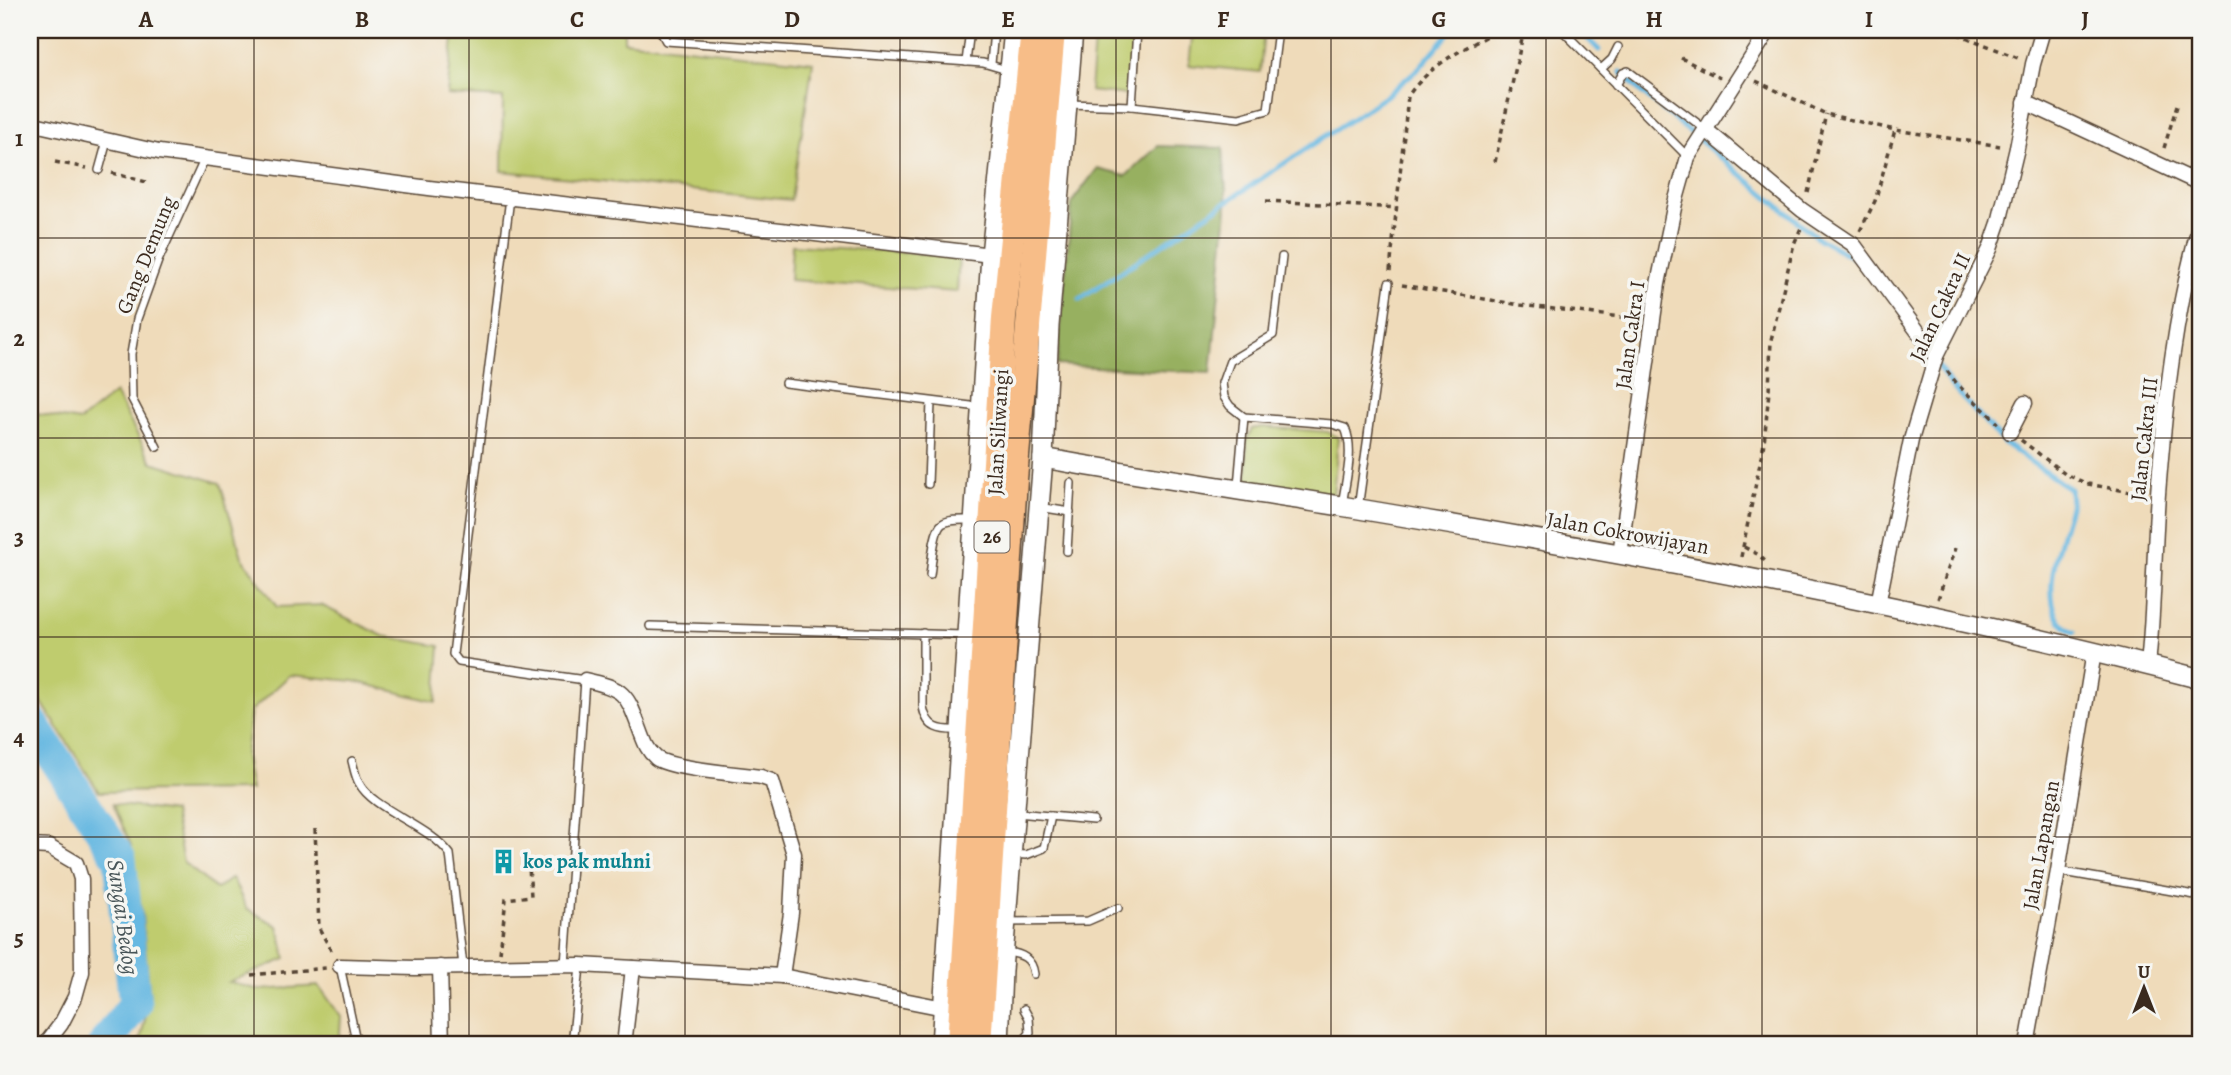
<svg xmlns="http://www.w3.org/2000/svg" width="2231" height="1075" font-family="Alegreya,serif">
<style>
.green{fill:#bfcc6e;stroke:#7d7b46;stroke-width:2}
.forest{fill:#97b061;stroke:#696d40;stroke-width:2}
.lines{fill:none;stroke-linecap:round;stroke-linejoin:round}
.stream{stroke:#66b8e1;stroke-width:5}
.river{stroke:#66b8e1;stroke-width:33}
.service-casing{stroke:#564535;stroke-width:10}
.minor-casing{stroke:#564535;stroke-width:17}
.tertiary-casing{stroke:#564535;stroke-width:22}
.trunk-casing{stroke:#564535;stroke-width:27}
.path{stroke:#564535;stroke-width:3.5;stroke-dasharray:5 5;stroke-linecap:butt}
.service{stroke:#fff;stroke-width:7}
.minor{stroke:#fff;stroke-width:14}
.tertiary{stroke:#fff;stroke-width:19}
.trunk{stroke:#f7bd88;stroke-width:24}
.grid{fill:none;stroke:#3b2a1e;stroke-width:2;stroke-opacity:0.55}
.labels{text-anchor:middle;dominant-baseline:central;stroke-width:7;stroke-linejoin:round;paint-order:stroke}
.shield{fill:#f6f6f2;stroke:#73675e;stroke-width:2}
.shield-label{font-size:19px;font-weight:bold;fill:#3b2a1e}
.street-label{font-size:21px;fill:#3b2a1e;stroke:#f6f6f2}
.culture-label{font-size:21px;font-weight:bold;fill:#0d838f;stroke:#f6f6f2;text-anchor:start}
.water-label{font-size:23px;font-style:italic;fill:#485558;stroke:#f6f6f2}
.neatline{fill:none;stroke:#3b2a1e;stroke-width:2.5}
.grid-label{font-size:23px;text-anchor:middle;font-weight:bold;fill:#3b2a1e}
</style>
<rect width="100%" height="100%" fill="#f6f6f2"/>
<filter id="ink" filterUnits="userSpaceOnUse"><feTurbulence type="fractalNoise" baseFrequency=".0143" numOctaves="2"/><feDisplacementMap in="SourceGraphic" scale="14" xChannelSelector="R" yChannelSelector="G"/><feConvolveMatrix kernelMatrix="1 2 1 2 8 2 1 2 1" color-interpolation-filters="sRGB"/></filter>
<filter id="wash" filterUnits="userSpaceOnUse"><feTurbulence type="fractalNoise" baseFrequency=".00686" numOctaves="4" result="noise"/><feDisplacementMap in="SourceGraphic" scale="28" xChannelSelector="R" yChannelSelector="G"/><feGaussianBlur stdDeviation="1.57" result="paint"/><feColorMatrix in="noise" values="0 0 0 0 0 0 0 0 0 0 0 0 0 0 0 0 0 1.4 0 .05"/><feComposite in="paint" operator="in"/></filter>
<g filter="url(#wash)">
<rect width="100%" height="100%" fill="#efdbba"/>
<g class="green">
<polygon points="454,30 624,30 624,41 813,62 791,200 502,171 503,98 447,95"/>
<polygon points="1095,30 1134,30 1129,95 1090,91"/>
<polygon points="1193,30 1264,30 1260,72 1189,65"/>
<polygon points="792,245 959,256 957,292 790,280"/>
<polygon points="115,393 152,462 220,483 242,557 277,607 321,605 383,636 440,646 436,702 354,681 290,675 251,711 245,756 251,790 99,792 30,684 30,413 80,421"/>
<polygon points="1263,427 1328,432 1338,438 1333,496 1247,483 1247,440 1252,429"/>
<polygon points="113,804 173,812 183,862 216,889 232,878 247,909 278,926 286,959 229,982 259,990 319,986 341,1017 339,1045 139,1045 150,999 142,914 131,845"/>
</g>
<polygon class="forest" points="1158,146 1223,148 1227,209 1211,373 1057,365 1072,202 1097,169 1126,176"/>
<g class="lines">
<g class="stream">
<polyline points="1579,30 1599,50"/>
<polyline points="1621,72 1640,91 1819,239 1860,261"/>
<polyline points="1080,299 1386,96 1419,68 1452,30"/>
<path d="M1936,364L1953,388L2005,444L2070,489L2071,503C2062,537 2031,612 2074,632"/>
</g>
<polyline class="river" points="30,720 120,859 135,1004 104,1045"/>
</g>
</g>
<g filter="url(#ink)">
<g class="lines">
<defs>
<g id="service">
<polyline points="660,30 666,41 983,63 1007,70"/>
<polyline points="1562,30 1688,157"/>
<polyline points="966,62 970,30"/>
<polyline points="991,64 994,30"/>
<polyline points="1601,69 1612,59 1618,47"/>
<polyline points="1616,85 1623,73 1628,71 1705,129"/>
<polyline points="1068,104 1132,106 1239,118 1268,110 1278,30"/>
<polyline points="1132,106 1137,30"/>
<polyline points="99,170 107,141"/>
<polyline points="510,198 453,654 459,662 585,680 565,965"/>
<path d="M1282,257L1273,335L1230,361L1222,383L1224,397L1230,406L1244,417L1332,424L1345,428C1355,450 1345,482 1342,506"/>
<polyline points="785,383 979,407"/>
<polyline points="157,447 132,399 131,354 137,319 158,261 205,158"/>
<polyline points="928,484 931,402"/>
<polyline points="1238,486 1244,417"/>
<polyline points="1039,507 1070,512"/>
<polyline points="1358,509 1389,283"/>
<polyline points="1067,551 1071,483"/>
<path d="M930,575C932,564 933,531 942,524C949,519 962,520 971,520"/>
<polyline points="650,626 964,635"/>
<path d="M923,633V707C927,729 940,731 961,730"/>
<path d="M352,761C354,768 355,776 359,783C373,810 429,825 450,854L463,966"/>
<polyline points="1017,813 1093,820"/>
<polyline points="1012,854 1026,855 1044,848 1051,816"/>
<polyline points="2058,871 2201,896"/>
<polyline points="1006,922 1088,921 1118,908"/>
<path d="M1007,952C1022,954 1032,958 1034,974"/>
<polyline points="340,966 357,1045"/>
<polyline points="1000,1040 1024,1040 1030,1033 1029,1018 1024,1009"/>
<polyline points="572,1045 580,966"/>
</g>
<g id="minor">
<polyline points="2025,102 2201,184"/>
<polyline points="30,123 159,152 429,188 991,255"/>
<polyline points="1705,129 1802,210 1854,245 1936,356"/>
<polyline points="2010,432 2025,403"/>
<polyline points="1620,554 1658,284 1675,203 1688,157 1769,30"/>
<polyline points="1878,604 1911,440 1936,356 1990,249 1999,223 2017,148 2033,64 2043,30"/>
<path d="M2148,665C2154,608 2154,551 2158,494C2165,403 2175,309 2201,221"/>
<path d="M585,680C628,689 627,696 642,735C645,743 648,751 656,758C670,769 740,774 761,777L772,781L794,854L791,913L782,976"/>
<polyline points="30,846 49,847 76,863 81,879 82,972 75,997 61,1024 45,1045"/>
<polyline points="340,966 415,968 580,965 782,976 944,1008"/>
<polyline points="440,967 442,1045"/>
<polyline points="624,1045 633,968"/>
<polyline points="2027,1045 2058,871 2094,652"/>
</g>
<g id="tertiary">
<path d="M1043,458C1142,476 1242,490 1341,506C1629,554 1918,605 2201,679"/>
<polyline points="941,1045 991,255 1014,30"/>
<polyline points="999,1045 1002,970 1043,458 1049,326 1073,30"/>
</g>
<g id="trunk">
<polyline points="959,1045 1004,318 1033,30"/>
<polyline points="979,1045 1015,480 1053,30"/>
</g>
</defs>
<use href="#service" class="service-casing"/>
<use href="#minor" class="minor-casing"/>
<use href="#tertiary" class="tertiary-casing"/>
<use href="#trunk" class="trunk-casing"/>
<g class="path">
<polyline points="1948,30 2018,58"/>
<polyline points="2165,30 2201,41"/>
<polyline points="1681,58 1720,78"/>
<polyline points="1756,81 1826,114 1895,130 2000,146"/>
<polyline points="2164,148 2177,105"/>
<polyline points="55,162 87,168"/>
<polyline points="1495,162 1524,30"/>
<polyline points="112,173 150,183"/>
<polyline points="1808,193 1826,114"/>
<polyline points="1266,201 1398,208"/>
<polyline points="1860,231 1875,201 1895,130"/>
<path d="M1390,271L1408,96C1430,64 1465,48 1499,30"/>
<polyline points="1402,285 1520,305 1637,319"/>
<polyline points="1947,371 1958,385 1998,423"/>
<polyline points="2021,440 2065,474 2088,484 2142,494"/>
<polyline points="1744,547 1759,555 1765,561"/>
<polyline points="1741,557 1764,443 1769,391 1771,340 1794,244 1801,228"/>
<polyline points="1938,599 1955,548"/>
<polyline points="315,829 319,928 333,954"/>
<polyline points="500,953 506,899 531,896 529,866"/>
<polyline points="251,975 326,968"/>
</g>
<use href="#service" class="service"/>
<use href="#minor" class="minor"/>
<use href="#tertiary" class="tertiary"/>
<use href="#trunk" class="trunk"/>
</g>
</g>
<path class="grid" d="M254,30V1045M469,30V1045M685,30V1045M900,30V1045M1116,30V1045M1331,30V1045M1546,30V1045M1762,30V1045M1977,30V1045M30,238H2201M30,438H2201M30,637H2201M30,837H2201"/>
<defs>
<symbol id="building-bare" viewBox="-9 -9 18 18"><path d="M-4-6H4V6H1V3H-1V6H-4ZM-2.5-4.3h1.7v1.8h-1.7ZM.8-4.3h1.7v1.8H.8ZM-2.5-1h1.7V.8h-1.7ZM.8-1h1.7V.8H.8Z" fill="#0f9aa8" stroke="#f6f6f2" stroke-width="2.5" paint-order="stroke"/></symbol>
</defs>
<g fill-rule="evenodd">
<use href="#building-bare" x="486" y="844" width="35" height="35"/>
</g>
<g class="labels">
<rect class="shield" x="974.5" y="521.5" width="35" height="31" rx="5"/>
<g class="shield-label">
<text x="992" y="537">26</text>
</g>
<g class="street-label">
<text transform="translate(146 255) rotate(-68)">Gang Demung</text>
<text transform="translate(1940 307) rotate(-65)">Jalan Cakra II</text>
<text transform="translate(1630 335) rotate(-82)">Jalan Cakra I</text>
<text transform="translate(998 432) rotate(-87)">Jalan Siliwangi</text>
<text transform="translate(2144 439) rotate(-84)">Jalan Cakra III</text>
<text transform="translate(1628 533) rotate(10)">Jalan Cokrowijayan</text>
<text transform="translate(2041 845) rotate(-80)">Jalan Lapangan</text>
</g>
<g class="culture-label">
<text x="523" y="861">kos pak muhni</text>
</g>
<g class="water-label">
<text transform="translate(123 917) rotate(82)">Sungai Bedog</text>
</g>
</g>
<rect width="2231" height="1075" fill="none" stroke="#f6f6f2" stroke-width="77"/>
<g transform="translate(2144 988)" stroke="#f6f6f2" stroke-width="5" paint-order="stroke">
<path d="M0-5L12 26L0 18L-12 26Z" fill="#3b2a1e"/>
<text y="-10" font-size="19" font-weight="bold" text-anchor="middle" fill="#3b2a1e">U</text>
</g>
<rect x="38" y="38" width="2154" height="998" class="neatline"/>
<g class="grid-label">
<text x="146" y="27">A</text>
<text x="362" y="27">B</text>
<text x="577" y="27">C</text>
<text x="792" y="27">D</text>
<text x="1008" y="27">E</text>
<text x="1223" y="27">F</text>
<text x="1439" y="27">G</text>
<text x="1654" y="27">H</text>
<text x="1869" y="27">I</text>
<text x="2085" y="27">J</text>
<text x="19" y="146">1</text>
<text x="19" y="346">2</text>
<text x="19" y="545">3</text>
<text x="19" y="745">4</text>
<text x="19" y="945">5</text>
</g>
</svg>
